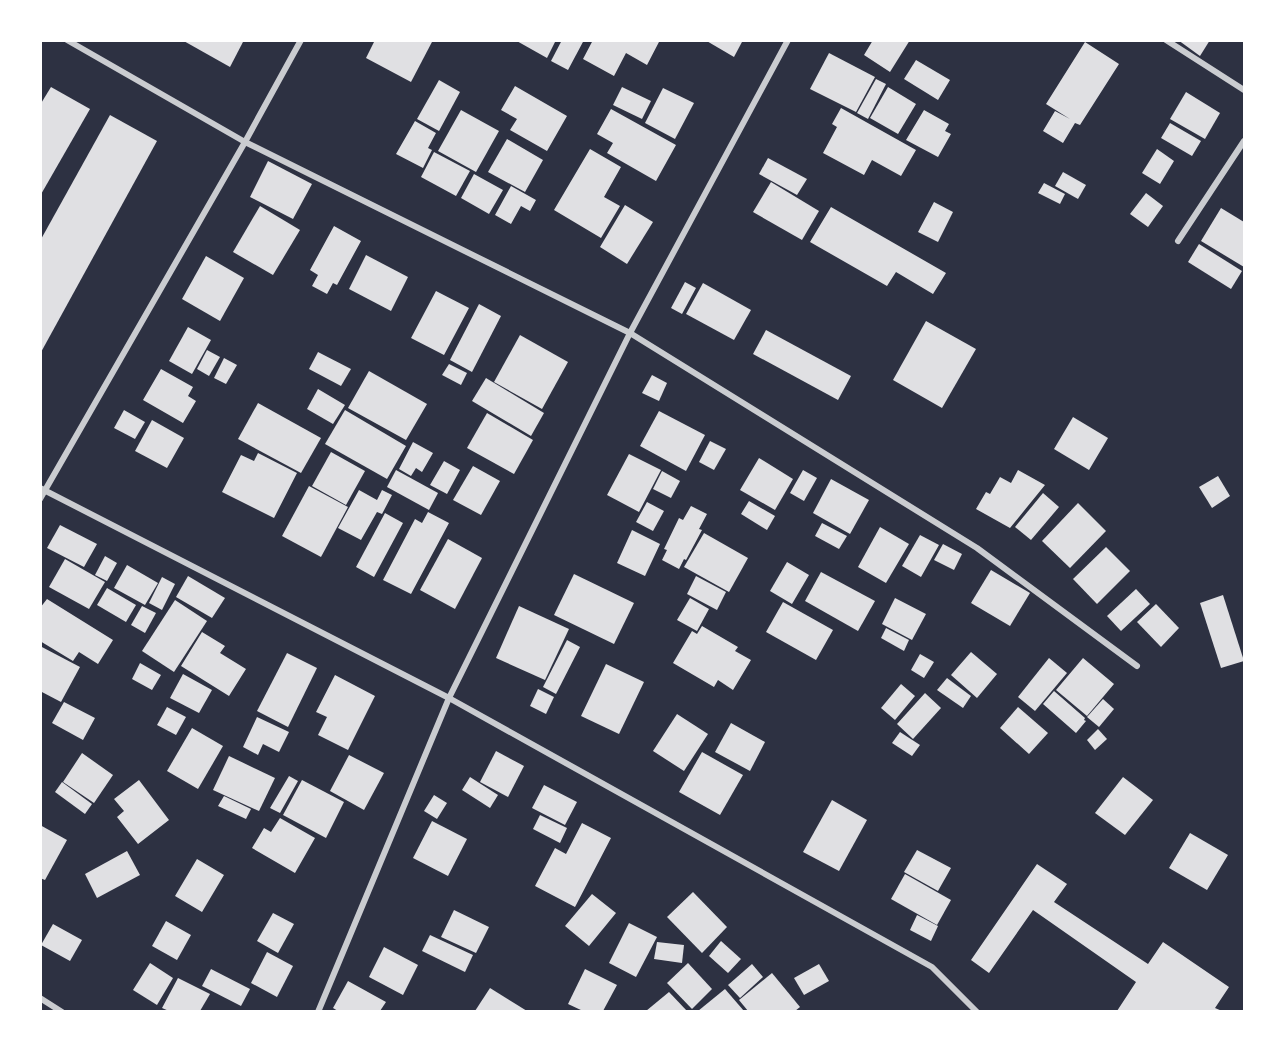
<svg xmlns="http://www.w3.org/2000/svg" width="1285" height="1052" font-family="Helvetica,sans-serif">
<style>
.building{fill:#e0e0e3}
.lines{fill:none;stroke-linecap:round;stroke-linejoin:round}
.minor{stroke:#caccd0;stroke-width:6}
</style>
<rect width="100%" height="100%" fill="#2d3142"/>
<g class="building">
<polygon points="182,40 244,40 230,67"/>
<polygon points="375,40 433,40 411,82 366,58"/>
<polygon points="515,40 556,40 547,58"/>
<polygon points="562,40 584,40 568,70 551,61"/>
<polygon points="593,40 660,40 647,65 626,53 614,76 583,59"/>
<polygon points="705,40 743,40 734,57"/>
<polygon points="873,40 910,40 890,72 864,55"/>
<polygon points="1178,40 1210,40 1200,56"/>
<polygon points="1085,42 1119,64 1080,125 1075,123 1063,143 1043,131 1055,111 1070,119 1046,104"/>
<polygon points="829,53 875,77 856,112 810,89"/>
<polygon points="916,60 950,80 938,100 904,79"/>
<polygon points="876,79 886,84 868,119 857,113"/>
<polygon points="439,80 460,92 439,131 417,119"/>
<polygon points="515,86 567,116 547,151 510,130 517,119 501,110"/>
<polygon points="51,87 90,109 40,196 40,105"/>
<polygon points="622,87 651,101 642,119 613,105"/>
<polygon points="888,87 916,104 898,134 870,118"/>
<polygon points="663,88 694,103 675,139 645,123"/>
<polygon points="1186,92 1220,113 1205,139 1170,119"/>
<polygon points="841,108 916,150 901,176 872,160 864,175 823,153 837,127 832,124"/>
<polygon points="611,109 676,145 656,181 607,153 613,143 597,134"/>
<polygon points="461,110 499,131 476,172 438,151"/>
<polygon points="924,110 949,124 945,131 951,134 938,157 906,140"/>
<polygon points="110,115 157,141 40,354 40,241"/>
<polygon points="415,121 436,133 428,148 432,150 423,168 396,154"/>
<polygon points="1170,123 1201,141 1192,156 1161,138"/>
<polygon points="507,139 543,160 525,192 488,172"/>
<polygon points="590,149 621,167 604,197 620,206 601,238 554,210"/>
<polygon points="1157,149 1174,161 1160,184 1142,173"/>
<polygon points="434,152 470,171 456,196 421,177"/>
<polygon points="768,158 807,179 797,195 759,174"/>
<polygon points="268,161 312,184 293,219 250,197"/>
<polygon points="1063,172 1086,185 1078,199 1055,186"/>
<polygon points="474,174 503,190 489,214 461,198"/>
<polygon points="771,182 819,211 802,240 753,212"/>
<polygon points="1044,183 1065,194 1060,204 1038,193"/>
<polygon points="511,186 536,200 530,211 521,206 511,224 495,215"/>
<polygon points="1146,193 1163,206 1148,227 1130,214"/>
<polygon points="934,202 953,212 938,242 918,232"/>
<polygon points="625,205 653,222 627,264 600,247"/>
<polygon points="260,206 300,230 273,275 233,252"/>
<polygon points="831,207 946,273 933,294 896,272 887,286 810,242"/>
<polygon points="1221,208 1244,222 1244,267 1201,241"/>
<polygon points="334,226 361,241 337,285 333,283 327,294 312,286 318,275 310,270"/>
<polygon points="1199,244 1242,271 1231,289 1188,262"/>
<polygon points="366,255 408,277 391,311 349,289"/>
<polygon points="206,256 244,278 220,321 182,299"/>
<polygon points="685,282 696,288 682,314 671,308"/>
<polygon points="703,283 751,310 734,340 686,314"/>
<polygon points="436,291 469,308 444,355 411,338"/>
<polygon points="479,304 501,316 472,372 450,360"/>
<polygon points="926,321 976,349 942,408 893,380"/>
<polygon points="188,327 211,340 192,374 169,361"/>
<polygon points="766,330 851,376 838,400 753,354"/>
<polygon points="520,335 568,362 542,409 494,382"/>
<polygon points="207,350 220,357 209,376 197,369"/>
<polygon points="318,352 351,369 341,386 309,369"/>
<polygon points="224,358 237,365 226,384 214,378"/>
<polygon points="449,364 467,373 461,385 442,375"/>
<polygon points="161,369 193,387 188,396 196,401 183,423 143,400"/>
<polygon points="369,371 427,404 406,440 348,408"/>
<polygon points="652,375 667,383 659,401 642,393"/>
<polygon points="486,378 544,413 531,436 472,401"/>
<polygon points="318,389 345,405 333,424 307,409"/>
<polygon points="258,403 321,438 301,473 238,439"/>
<polygon points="124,410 145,422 135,439 114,428"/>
<polygon points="345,410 406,446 387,479 325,444"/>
<polygon points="659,411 705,435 686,471 640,446"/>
<polygon points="487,413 533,440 514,474 467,448"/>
<polygon points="1073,417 1108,438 1089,470 1054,449"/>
<polygon points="152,420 184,438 167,468 135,451"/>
<polygon points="710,441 726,449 714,470 699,462"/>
<polygon points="413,442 433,453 422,472 416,468 411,476 399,469"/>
<polygon points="331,452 365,471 346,505 312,486"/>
<polygon points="258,453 297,473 274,518 222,492 241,455 254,461"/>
<polygon points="629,454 661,470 639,512 607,495"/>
<polygon points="759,458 793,479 775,510 740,490"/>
<polygon points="444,461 460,470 447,494 430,485"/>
<polygon points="473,466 500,481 481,515 453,500"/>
<polygon points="396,470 438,493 429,510 387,487"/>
<polygon points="803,470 817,478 804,501 790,493"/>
<polygon points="1018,470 1045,485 1010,528 976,509 986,492 990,494 1000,477 1011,483"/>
<polygon points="662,471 680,481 671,498 653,489"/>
<polygon points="1218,476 1230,496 1212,508 1199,487"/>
<polygon points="831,479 869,500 850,534 813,513"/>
<polygon points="309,486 348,507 321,557 282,536"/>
<polygon points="359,490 377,500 382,490 392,495 382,514 377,512 361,540 338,528"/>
<polygon points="1043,493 1059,507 1031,540 1015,527"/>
<polygon points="749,501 775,516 767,530 741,514"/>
<polygon points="647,502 664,511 653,531 636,522"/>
<polygon points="1078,503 1106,531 1070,568 1042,541"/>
<polygon points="691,506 707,514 699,529 702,530 686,560 684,559 679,569 662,560 667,550 664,549 679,518 683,520"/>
<polygon points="428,512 449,523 411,594 383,580 415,519 422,523"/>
<polygon points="385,513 403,523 374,577 356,567"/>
<polygon points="822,523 847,536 839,549 815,536"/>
<polygon points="60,525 97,544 84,567 47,548"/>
<polygon points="880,527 909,544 886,583 858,567"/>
<polygon points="632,530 660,544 645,576 617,563"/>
<polygon points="704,533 748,558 729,592 684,567"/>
<polygon points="920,535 939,545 921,577 902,566"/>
<polygon points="448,539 482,558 455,609 420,590"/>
<polygon points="943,544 962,554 954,570 934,560"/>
<polygon points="1106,547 1130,571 1097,604 1073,579"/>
<polygon points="105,556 117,563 107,581 95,575"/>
<polygon points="65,559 105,582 89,609 49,587"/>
<polygon points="787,562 809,575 792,604 770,591"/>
<polygon points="127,565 158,583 145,605 114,588"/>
<polygon points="991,570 1030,593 1010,626 971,603"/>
<polygon points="821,572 875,601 858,631 805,601"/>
<polygon points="574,574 634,603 614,644 554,615"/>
<polygon points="188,576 225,598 212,618 176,597"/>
<polygon points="696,576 726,592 717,610 687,594"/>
<polygon points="162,577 175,584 162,610 149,603"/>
<polygon points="107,588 136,605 126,622 97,605"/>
<polygon points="1136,589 1150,604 1121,631 1107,616"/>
<polygon points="1223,595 1244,661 1221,668 1200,603"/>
<polygon points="690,598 709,609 697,631 677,620"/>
<polygon points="895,598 926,614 912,640 882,624"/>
<polygon points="47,599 113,640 98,664 79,652 73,661 40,641 40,608"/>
<polygon points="175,600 207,621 174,672 142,651"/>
<polygon points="783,602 833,630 816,660 766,632"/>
<polygon points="1156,604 1179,628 1161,647 1137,622"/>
<polygon points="142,606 156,613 145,633 131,625"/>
<polygon points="519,606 569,629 545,680 496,658"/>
<polygon points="702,626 738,647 735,651 751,660 733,690 718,680 714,687 673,663 692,631 697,634"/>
<polygon points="886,628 909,640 904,651 881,638"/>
<polygon points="202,632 225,646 220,653 246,669 229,696 181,666"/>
<polygon points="567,640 580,647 556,694 543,687"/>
<polygon points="40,646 80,667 61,702 40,691"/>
<polygon points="971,652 997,674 977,698 951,675"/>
<polygon points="287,653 317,668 288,727 257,711"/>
<polygon points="920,654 934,662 924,678 911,670"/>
<polygon points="1049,658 1067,673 1035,711 1018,697"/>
<polygon points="1083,658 1114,684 1087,716 1056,690"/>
<polygon points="140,663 161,675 152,690 132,679"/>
<polygon points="606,664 644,682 619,734 581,716"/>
<polygon points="183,674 212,690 199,713 170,698"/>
<polygon points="335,675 375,696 348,750 318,735 327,717 316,712"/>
<polygon points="947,678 971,696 963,708 937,690"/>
<polygon points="901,684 915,696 895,720 881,708"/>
<polygon points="538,689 554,697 546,714 530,706"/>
<polygon points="1054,691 1085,718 1084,720 1086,721 1076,733 1043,704"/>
<polygon points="925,693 941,708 913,739 897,724"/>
<polygon points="1103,699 1114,709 1099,727 1087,717"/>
<polygon points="64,702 95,718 83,740 52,723"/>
<polygon points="167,707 186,717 176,735 157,725"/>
<polygon points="1018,707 1048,733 1029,754 1000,728"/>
<polygon points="677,714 708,734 684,771 653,751"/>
<polygon points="257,717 289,732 279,752 263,744 258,755 243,747"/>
<polygon points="731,723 765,742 750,771 715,752"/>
<polygon points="192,728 223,746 198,789 167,771"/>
<polygon points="1098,729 1107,739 1095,750 1087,740"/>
<polygon points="900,732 920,745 912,756 892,743"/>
<polygon points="496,751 524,766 508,797 480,782"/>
<polygon points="702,752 743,775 720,815 679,792"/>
<polygon points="82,753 113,775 94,803 63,782"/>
<polygon points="349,755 384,773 364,810 330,791"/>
<polygon points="229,756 275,778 259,811 213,790"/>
<polygon points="289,776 298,781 280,813 270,808"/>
<polygon points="470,777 498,795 490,808 462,790"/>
<polygon points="1123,777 1153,800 1125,835 1095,813"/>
<polygon points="139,780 169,820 138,844 117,817 124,811 114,799"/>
<polygon points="302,780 344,802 326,838 283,815"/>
<polygon points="62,782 92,804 85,814 55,792"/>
<polygon points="544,785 577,802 565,825 532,808"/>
<polygon points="434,795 447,803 437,819 424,811"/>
<polygon points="224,796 251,809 246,819 218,806"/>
<polygon points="832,800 867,820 839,871 803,852"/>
<polygon points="540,815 567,828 560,843 533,829"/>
<polygon points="280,818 315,838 295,873 252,848 264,828 271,832"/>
<polygon points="432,821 467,839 448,876 413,858"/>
<polygon points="582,823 611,838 575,907 535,886 555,848 566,854"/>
<polygon points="40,825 67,840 45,880 40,878"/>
<polygon points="1190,833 1228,855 1207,890 1169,868"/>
<polygon points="917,850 951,868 938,891 904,872"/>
<polygon points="127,851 140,875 97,898 85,874"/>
<polygon points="197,859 224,875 202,912 175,896"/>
<polygon points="1037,864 1067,884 1054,902 1148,964 1163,942 1229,987 1215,1008 1222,1011 1117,1011 1136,982 1033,910 989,973 971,960"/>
<polygon points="905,874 951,900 937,925 891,899"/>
<polygon points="693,892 727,927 702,953 667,917"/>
<polygon points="592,894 616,913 589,946 565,926"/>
<polygon points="454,910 489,927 476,953 441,937"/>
<polygon points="273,913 294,924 278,953 257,941"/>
<polygon points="917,915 938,926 931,941 910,930"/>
<polygon points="166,921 191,935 177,960 152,946"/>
<polygon points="629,923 657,937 636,977 609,963"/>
<polygon points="53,924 82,940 70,961 41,945"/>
<polygon points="430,935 473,955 465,972 422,951"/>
<polygon points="721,941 741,959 728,973 709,956"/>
<polygon points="657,942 684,945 682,963 654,959"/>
<polygon points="384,947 418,965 403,995 369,977"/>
<polygon points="267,952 293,966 277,997 251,983"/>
<polygon points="150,963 173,978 157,1005 133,990"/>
<polygon points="688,963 712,989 692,1009 667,983"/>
<polygon points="752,964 763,977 740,998 728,985"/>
<polygon points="819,964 829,981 804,995 794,978"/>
<polygon points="211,969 250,989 241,1006 202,986"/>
<polygon points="585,969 617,985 603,1011 583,1011 568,1004"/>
<polygon points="772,973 800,1007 795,1011 748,1011 739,1000"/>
<polygon points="178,978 210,994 200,1011 169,1011 162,1008"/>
<polygon points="348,981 386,1002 380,1011 338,1011 333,1008"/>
<polygon points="490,988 527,1011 475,1011"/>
<polygon points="725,989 744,1011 698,1011"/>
<polygon points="669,992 687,1011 646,1011"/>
</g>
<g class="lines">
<g class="minor">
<polyline points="67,40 245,142 630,333 977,548 1137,666"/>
<polyline points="1166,40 1244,90"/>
<polyline points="1178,241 1244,141"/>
<polyline points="40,488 449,698 932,967 977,1012"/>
<polyline points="40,499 245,142 301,40"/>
<polyline points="40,998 62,1012"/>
<polyline points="318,1012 449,698 630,333 788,40"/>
</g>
</g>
<rect width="1285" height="1052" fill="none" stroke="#ffffff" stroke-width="84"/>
</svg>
